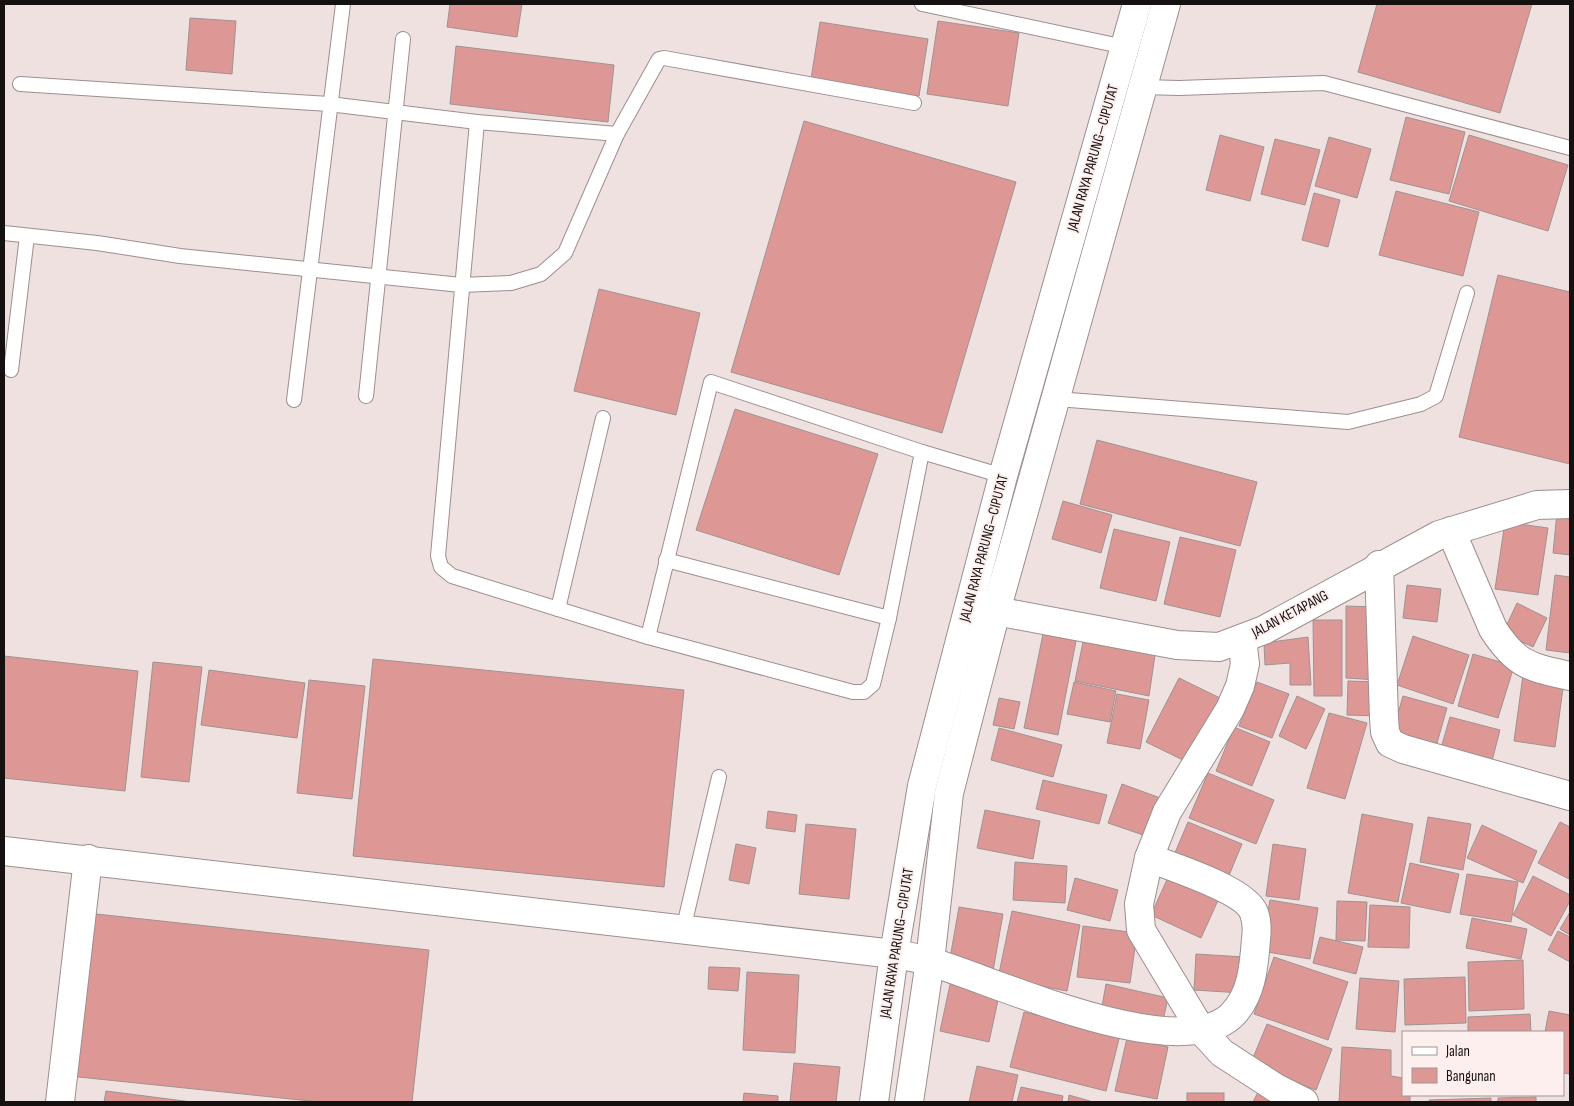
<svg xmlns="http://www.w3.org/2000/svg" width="1574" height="1106" font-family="'Sofia Sans Condensed',sans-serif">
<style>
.building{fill:#dd9896;stroke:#9f9291}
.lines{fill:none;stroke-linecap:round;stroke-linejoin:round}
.service-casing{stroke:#9c8f8e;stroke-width:16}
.minor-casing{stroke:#9c8f8e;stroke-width:30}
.tertiary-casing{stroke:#9c8f8e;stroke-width:30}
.trunk-casing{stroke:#9c8f8e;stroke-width:30}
.service{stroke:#fff;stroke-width:14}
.minor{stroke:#fff;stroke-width:28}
.tertiary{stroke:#fff;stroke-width:28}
.trunk{stroke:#fff;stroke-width:28}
.labels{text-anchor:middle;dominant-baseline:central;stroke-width:4;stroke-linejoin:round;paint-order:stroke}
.street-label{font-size:15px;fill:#151110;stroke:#fdefee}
</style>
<rect width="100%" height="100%" fill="#f0e1e1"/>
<g class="building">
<polygon points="450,4 522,4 517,37 447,27"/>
<polygon points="1377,4 1532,4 1500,113 1358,72"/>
<polygon points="190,18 236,21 232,74 186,70"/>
<polygon points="938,21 1019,33 1008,106 927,94"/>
<polygon points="820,22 928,39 919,96 811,79"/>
<polygon points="456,46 614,65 608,122 450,104"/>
<polygon points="1406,117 1465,132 1449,194 1390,180"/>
<polygon points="804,121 1016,182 942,433 731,372"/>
<polygon points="1220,135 1264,147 1250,201 1206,190"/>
<polygon points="1469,135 1568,165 1548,231 1449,201"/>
<polygon points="1329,137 1371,149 1357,198 1315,186"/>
<polygon points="1275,139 1320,150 1305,205 1261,194"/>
<polygon points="1396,191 1479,212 1463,276 1379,255"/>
<polygon points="1314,193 1340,200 1328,247 1302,240"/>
<polygon points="1498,275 1570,292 1570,464 1459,437"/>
<polygon points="599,289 700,313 676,415 574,391"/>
<polygon points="735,409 878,454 839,575 696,530"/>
<polygon points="1097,440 1257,482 1240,546 1080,504"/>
<polygon points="1063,501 1112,515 1101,553 1052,539"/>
<polygon points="1557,512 1570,513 1570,555 1553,553"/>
<polygon points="1505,522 1548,528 1538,595 1495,589"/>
<polygon points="1114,529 1170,542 1156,601 1100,588"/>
<polygon points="1180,537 1236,550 1220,617 1164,604"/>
<polygon points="1555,575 1570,577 1570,653 1546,650"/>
<polygon points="1407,585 1441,589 1437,622 1403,618"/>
<polygon points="1517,603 1547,618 1533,647 1503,633"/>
<polygon points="1346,606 1378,607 1378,680 1346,678"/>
<polygon points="1313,620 1342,620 1342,696 1314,696"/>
<polygon points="1043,634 1076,641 1058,735 1024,728"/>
<polygon points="1413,636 1469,655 1453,704 1397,685"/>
<polygon points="1308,637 1311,685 1290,685 1290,663 1265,665 1264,643"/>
<polygon points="1083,642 1155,655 1149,696 1075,681"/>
<polygon points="1473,654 1514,666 1498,718 1458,706"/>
<polygon points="4,656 138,671 125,791 4,778"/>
<polygon points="373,659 684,690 664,887 353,856"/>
<polygon points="153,662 202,667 189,782 141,777"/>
<polygon points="209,670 305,683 297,738 201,725"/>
<polygon points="1523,675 1564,681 1555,747 1514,741"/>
<polygon points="1179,678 1220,698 1187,762 1146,742"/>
<polygon points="309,680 365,686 352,799 297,793"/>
<polygon points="1348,681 1381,682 1380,716 1347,715"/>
<polygon points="1074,682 1116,691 1110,722 1067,714"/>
<polygon points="1257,682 1289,694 1272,738 1239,726"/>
<polygon points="1117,694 1149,700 1140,749 1107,743"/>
<polygon points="1297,696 1325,709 1306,749 1279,736"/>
<polygon points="1403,696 1447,708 1435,750 1391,738"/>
<polygon points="999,698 1020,702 1014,729 993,725"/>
<polygon points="1329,713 1367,723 1345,799 1307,788"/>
<polygon points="1450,717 1500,730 1492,761 1441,748"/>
<polygon points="1234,727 1270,742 1252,786 1216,771"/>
<polygon points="999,728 1062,745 1053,777 991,760"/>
<polygon points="1208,773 1274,800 1256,844 1189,818"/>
<polygon points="1043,780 1107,795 1099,824 1036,809"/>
<polygon points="1122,784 1163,799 1149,837 1108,823"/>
<polygon points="985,810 1040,821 1033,859 977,848"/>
<polygon points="768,811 797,815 795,832 766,828"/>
<polygon points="1362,814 1413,824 1398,902 1348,893"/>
<polygon points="1428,817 1471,824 1463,870 1420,862"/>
<polygon points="1188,822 1242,844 1225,885 1171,862"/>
<polygon points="1560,822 1570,827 1569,879 1538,863"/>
<polygon points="806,824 856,829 849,899 799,894"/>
<polygon points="1482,825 1537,851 1523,883 1467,858"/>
<polygon points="736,844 756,848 749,884 729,880"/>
<polygon points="1273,844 1306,849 1299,900 1266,896"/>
<polygon points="1015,862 1067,866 1065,903 1013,900"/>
<polygon points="1410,863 1459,874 1450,913 1401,903"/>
<polygon points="1170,873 1220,896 1201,938 1151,915"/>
<polygon points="1467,874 1518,882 1511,922 1460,914"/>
<polygon points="1533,876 1570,895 1570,901 1551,936 1513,915"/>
<polygon points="1075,878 1118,890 1110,921 1067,910"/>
<polygon points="1270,900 1318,908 1310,959 1261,951"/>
<polygon points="1337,901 1367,902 1365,941 1336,940"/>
<polygon points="1370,905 1410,907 1409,948 1368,947"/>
<polygon points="959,907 1003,914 993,971 949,964"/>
<polygon points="1012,911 1080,925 1067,991 998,978"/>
<polygon points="1570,912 1570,935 1560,929"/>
<polygon points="87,913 429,950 412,1102 320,1102 69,1076"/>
<polygon points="1472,918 1527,929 1521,959 1466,948"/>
<polygon points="1083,926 1137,933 1130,983 1077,977"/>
<polygon points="1558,931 1570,937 1570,962 1548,950"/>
<polygon points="1320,937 1363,947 1356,974 1313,963"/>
<polygon points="1196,954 1244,957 1242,993 1194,990"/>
<polygon points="1274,957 1348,982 1328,1040 1254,1014"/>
<polygon points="1523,960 1524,1009 1469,1011 1468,962"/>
<polygon points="709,967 740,968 738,991 708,989"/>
<polygon points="747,972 799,975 795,1053 743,1050"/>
<polygon points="1465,977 1466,1023 1405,1025 1404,979"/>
<polygon points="1360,978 1399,981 1395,1032 1356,1029"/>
<polygon points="951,980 1000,991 989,1042 940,1031"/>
<polygon points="1106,984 1168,998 1162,1025 1101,1012"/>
<polygon points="1549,1011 1570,1015 1570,1074 1563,1073 1563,1032 1545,1032"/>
<polygon points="1024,1012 1120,1035 1106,1091 1010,1067"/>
<polygon points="1530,1014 1531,1032 1468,1032 1468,1017"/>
<polygon points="1267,1024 1332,1049 1316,1090 1250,1065"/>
<polygon points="1127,1038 1168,1047 1157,1099 1115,1091"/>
<polygon points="1342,1047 1391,1050 1391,1076 1403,1078 1403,1095 1410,1095 1410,1102 1339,1102"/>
<polygon points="794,1063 840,1067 836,1102 790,1102"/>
<polygon points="977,1066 1018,1075 1012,1102 969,1102"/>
<polygon points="1021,1087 1063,1096 1062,1102 1017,1102"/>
<polygon points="1260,1088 1296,1102 1253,1102"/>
<polygon points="106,1091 192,1102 104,1102"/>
<polygon points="744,1093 778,1096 778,1102 743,1102"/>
<rect x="1187" y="1093" width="37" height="9"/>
<polygon points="1069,1095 1093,1102 1068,1102"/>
<polygon points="1536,1097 1536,1102 1498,1102 1498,1098"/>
<polygon points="1491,1098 1491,1102 1429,1102 1429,1100"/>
</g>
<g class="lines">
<defs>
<g id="service">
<polyline points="922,4 1125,47"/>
<polyline points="1142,87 1179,88 1324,83 1570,148"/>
<polyline points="477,122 438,556 441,567 452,576 648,637 853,692 864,692 873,684 889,618 922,452 711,382 648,637"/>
<polyline points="617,134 659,59 664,58 914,103"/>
<polyline points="4,233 97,243 180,256 461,285 511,283 541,274 565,253 617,134 477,122 329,104 20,84"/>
<polyline points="11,370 27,236"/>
<polyline points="366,396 403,39"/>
<polyline points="1057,399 1348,422 1421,404 1436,396 1467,293"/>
<polyline points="294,400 343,4"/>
<polyline points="922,452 1003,476"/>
<polyline points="666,560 889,618"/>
<polyline points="558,609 603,418"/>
<polyline points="683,930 719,777"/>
</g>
<g id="minor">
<path d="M1451,531L1493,629C1517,666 1530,667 1570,676"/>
<polyline points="1379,565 1384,718 1385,732 1390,743 1403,749 1570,796"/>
<polyline points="1242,639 1245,664 1240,686 1230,709 1167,812 1149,858 1139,904 1141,930 1201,1030 1222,1053 1276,1088 1304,1102"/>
<path d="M4,851L894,954C906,956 919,958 931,962C993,980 1176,1066 1231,1016C1252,996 1254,966 1256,939C1257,931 1257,921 1254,913C1246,890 1172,867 1149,858"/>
<polyline points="60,1102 88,859"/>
</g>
<polyline id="tertiary" points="996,611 1177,645 1219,647 1264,630 1439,535 1537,505 1570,504"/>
<g id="trunk">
<polyline points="874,1102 894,954 922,786 1003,476 1137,4"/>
<polyline points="909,1102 930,961 949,793 996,611 1166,4"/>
</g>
</defs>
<use href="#service" class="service-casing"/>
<use href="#minor" class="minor-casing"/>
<use href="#tertiary" class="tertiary-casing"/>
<use href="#trunk" class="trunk-casing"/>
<use href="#service" class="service"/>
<use href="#minor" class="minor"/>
<use href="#tertiary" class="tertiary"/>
<use href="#trunk" class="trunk"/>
</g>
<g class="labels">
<g class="street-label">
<text transform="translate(1093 158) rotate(-74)">JALAN RAYA PARUNG—CIPUTAT</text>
<text transform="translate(984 548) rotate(-75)">JALAN RAYA PARUNG—CIPUTAT</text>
<text transform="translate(1290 614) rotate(-28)">JALAN KETAPANG</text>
<text transform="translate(897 943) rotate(-81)">JALAN RAYA PARUNG—CIPUTAT</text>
</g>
</g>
<rect width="1574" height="1106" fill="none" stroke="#151110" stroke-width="10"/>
<rect x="1402" y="1031" width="162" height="65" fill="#fdefee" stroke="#a09695"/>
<rect x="1412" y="1047" width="25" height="8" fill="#ffffff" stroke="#a09695"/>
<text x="1446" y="1056" font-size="15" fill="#151110">Jalan</text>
<rect x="1412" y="1068" width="25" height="15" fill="#dd9896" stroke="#a09695"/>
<text x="1446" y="1081" font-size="15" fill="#151110">Bangunan</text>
</svg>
